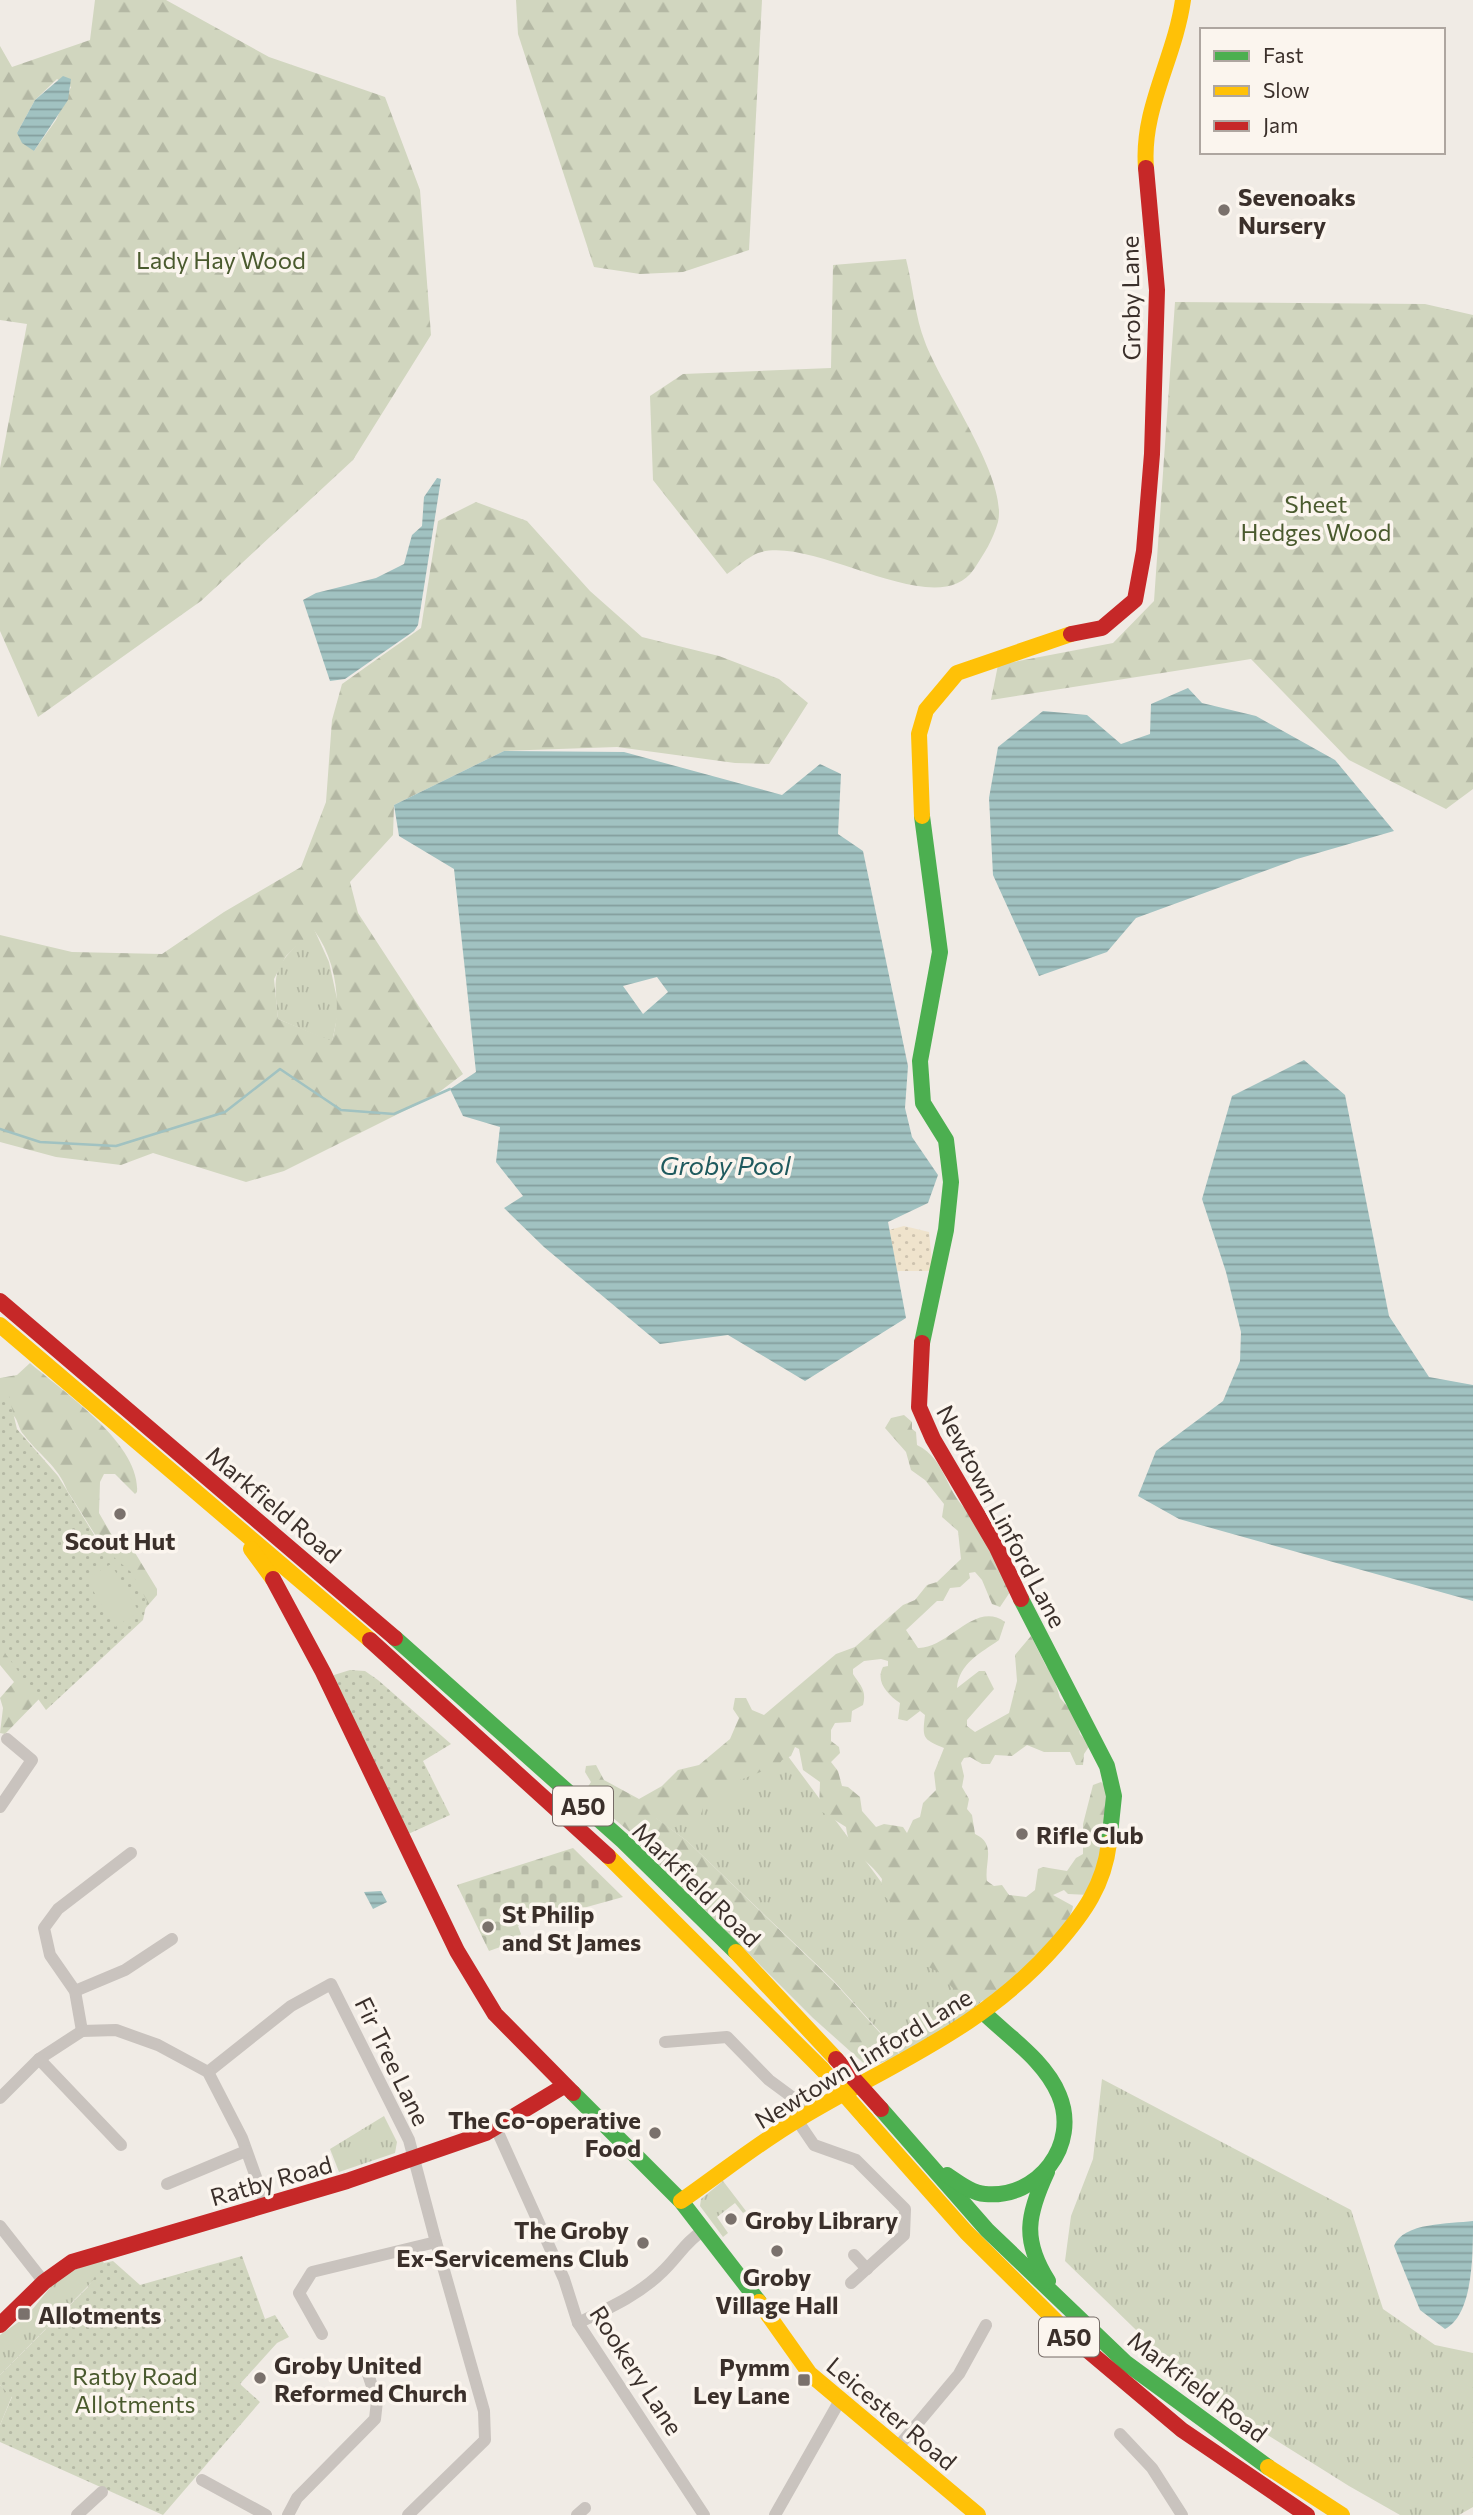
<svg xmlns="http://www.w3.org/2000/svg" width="1473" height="2515" font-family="Commissioner,sans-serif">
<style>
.grass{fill:url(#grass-tufts)}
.forest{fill:url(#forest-firs);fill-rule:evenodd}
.sand{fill:url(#sand-dots)}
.cemetery{fill:url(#cemetery-stones)}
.park{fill:url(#park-dots)}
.pitch{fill:#d1d6bf}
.water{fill:url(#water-rules);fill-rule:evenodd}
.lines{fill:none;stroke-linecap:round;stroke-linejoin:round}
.stream{stroke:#a1c2c1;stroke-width:2.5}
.street{stroke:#c9c3be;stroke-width:12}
.fast{stroke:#4caf50;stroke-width:16}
.slow{stroke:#ffc107;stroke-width:16}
.jam{stroke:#c62828;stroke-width:16}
.slow-bridge{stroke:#ffc107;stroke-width:16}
.jam-bridge{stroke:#c62828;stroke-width:16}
.poi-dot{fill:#7a716c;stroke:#fbf5ee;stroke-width:2.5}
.labels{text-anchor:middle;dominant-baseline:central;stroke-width:7;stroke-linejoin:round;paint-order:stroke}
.shield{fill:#fbf5ee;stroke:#756b66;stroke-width:2}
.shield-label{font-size:23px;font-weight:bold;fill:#3b302b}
.poi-label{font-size:24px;font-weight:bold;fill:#3b302b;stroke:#fbf5ee;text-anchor:start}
.park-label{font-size:24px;fill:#4a5a2e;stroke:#fbf5ee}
.street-label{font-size:24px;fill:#3b302b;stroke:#fbf5ee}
.water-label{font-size:26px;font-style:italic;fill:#1f5a5e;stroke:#fbf5ee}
</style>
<defs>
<pattern id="grass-tufts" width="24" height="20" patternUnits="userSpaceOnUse" patternTransform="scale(1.75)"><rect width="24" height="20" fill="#d1d6bf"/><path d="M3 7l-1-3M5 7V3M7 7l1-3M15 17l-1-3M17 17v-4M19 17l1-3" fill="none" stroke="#b4b8a4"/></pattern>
<pattern id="forest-firs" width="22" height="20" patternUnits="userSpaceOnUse" patternTransform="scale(1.75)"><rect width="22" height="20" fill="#d1d6bf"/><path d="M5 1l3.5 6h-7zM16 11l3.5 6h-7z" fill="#b4b8a4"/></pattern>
<pattern id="sand-dots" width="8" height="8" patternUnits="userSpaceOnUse" patternTransform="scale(1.75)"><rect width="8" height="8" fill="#efe3cc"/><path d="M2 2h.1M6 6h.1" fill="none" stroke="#cec3af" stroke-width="1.8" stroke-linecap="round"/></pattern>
<pattern id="cemetery-stones" width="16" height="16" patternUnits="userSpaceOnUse" patternTransform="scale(1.75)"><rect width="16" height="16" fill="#d1d6bf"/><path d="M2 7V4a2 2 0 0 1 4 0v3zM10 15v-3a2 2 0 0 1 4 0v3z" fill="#b4b8a4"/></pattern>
<pattern id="park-dots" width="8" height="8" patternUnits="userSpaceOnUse" patternTransform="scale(1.75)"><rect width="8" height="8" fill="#d1d6bf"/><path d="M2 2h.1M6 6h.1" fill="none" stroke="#b4b8a4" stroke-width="1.8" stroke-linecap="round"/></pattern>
<pattern id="water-rules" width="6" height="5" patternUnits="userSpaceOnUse" patternTransform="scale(1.75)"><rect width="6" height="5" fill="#a1c2c1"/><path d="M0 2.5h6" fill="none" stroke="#849e9d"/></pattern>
</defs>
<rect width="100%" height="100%" fill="#f0ebe5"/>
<g class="grass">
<path d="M314,929L329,962L339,1008L332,1042L278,1019C272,966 275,966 314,929Z"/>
<polygon points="776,1740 916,1929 986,1997 966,2016 901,2055 833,1980 687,1841 654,1817"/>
<polygon points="1102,2079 1351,2210 1383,2309 1435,2345 1473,2353 1473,2507 1459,2515 1400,2515 1349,2486 1202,2394 1065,2261 1071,2216 1093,2159"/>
<polygon points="384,2116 397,2142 395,2153 339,2172 330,2149"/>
<polygon points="723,2181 746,2211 743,2213 735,2203 717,2217 728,2233 723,2237 700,2206 701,2199"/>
<polygon points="101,2259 104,2263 98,2276 0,2375 0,2335 27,2316 53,2284 69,2272"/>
<polygon points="0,2385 12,2396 0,2425"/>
</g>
<g class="forest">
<path d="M95,0H166L269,57L385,97L420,190L431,335L353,460L201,601L38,717L0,631V468L27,324L0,320V46L12,67L90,40ZM57,79L71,87L56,120L34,151L17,133L35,100Z"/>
<polygon points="516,0 762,0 749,250 683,272 640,274 594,267 518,34"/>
<path d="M906,259C913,286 915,317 925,342C941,386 1008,478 998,522C993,540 984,554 974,569C937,625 814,534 758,553C748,557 736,568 727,574L653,480L650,396L683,374L831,368L833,265Z"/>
<polygon points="1175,302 1425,304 1473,315 1473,789 1446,809 1349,760 1251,659 991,700 998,665 1113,643 1154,601"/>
<path d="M476,502L527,521L590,591L642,637L719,656L779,679L808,703L769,764L735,763L617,747L504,751L394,805L393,835L350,882L358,913L463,1074L434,1096L284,1171L246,1182L153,1153L121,1165L56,1157L0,1142V935L72,952L162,954L224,912L301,867L326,802L332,720L342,684L421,628L438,521ZM314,930C337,961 342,1006 332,1041L278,1019L274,979L286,956Z"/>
<path d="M30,1363C62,1391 141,1444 137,1492L135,1494L115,1474H104L100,1482L99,1513L114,1539L123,1533L157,1589V1595L143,1611L67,1490C58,1466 39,1455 24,1435C18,1429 19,1421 13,1415L0,1417V1378L17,1375Z"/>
<path d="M904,1415L912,1422V1429L916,1432L917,1445C948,1460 945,1496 972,1514L1010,1592L1000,1607L992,1604L982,1580L975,1572L969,1573L970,1578L960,1587L950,1588L943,1601H937L906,1630L918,1648C948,1649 975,1600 1005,1622L999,1640C981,1653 959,1663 957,1688L979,1671H985L994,1689L967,1720V1726L975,1732L1009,1713L1017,1681L1015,1655L1031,1636L1046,1666L1052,1672L1060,1698L1075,1715L1080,1734L1090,1745L1084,1754L1083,1765H1076L1070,1752H1044L1027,1745L1012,1756L995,1755L990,1764H982L970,1757L964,1758L961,1763L964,1776L962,1787L969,1799L967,1809L972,1815L975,1834C997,1844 984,1863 987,1881L994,1886L1002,1885L1009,1895L1026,1897L1035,1890L1038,1869L1043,1867L1067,1871L1076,1858L1083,1854V1824L1093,1785L1101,1782L1110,1790L1104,1848L1089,1895L1068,1894L1064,1890L1053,1895L1073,1906C1072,1927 1008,1985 991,2002L960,1996L938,1972L925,1965L923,1952L901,1926L897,1908L880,1892L882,1879C868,1858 849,1855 846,1827L819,1810L820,1782L803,1770L799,1749L795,1747L791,1756L782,1760L774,1772L763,1771L740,1780L726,1803L705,1802L700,1817L678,1816L667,1822L664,1818H656L687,1841L833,1981L900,2055L869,2068L813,2018L636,1841L637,1838L588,1797L585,1791L591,1782L585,1772L586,1766L596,1765L604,1780L639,1799L662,1786L678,1770L699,1765L730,1739L739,1718L733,1709L735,1698H746L752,1710L764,1715L836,1654L855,1647L903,1605L915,1600L927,1585L937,1582L961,1559L958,1531L942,1517L944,1504L925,1480L911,1470L906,1452L885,1428L891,1418ZM881,1659L888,1661V1666L883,1667C875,1682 888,1695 900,1703L898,1719L907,1721L920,1711L925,1715C922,1739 923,1739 944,1748L934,1773L936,1790L923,1803L920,1817L913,1820L907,1833L903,1827L884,1824L876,1827L862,1811L860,1797L848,1787L842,1786L838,1771L831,1762L840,1753L839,1747L831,1741V1730L835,1723L851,1722L852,1711L863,1705C867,1690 860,1685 853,1674V1669L864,1661Z"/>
<polygon points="0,1623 42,1696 5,1734 0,1733 3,1708 0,1698 14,1682 0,1665"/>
</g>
<polygon class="sand" points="904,1226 929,1232 933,1271 897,1271 889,1230"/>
<polygon class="cemetery" points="573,1848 623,1897 518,1926 521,1934 514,1942 489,1951 457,1885"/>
<g class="park">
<polygon points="0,1391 9,1396 17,1429 58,1476 101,1546 131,1572 147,1601 143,1620 46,1710 0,1646"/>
<polygon points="350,1670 365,1671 378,1680 451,1744 423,1761 450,1815 406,1835 335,1683 334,1675"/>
<polygon points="242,2256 265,2319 275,2315 289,2337 277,2343 240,2384 260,2402 163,2515 0,2442 0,2425 12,2397 0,2385 0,2375 88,2287 104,2263 113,2261 140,2285"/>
</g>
<polygon class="pitch" points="111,1564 139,1612 115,1627 86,1579"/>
<g class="water">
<polygon points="63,76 71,79 68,100 34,151 22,143 17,133 35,100"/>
<polygon points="437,478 441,479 418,625 414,631 345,679 330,681 303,600 316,593 376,578 404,564 412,535 422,526 424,497"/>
<polygon points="1188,688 1202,703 1256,716 1335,760 1394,831 1297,859 1136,918 1107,952 1039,976 993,875 989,798 998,747 1043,711 1087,715 1121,744 1150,734 1151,704"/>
<path d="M504,751L624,752L782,795L820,764L841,774L838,834L863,851L908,1066L905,1108L912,1137L938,1175L928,1203L888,1222L906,1318L805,1381L728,1335L660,1344L544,1247L504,1208L523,1196L496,1162L500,1127L463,1116L450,1089L476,1072L454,869L399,836L394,805ZM657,977L668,992L643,1014L623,986Z"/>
<polygon points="1304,1060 1345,1095 1389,1316 1429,1377 1473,1385 1473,1601 1179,1519 1138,1496 1156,1451 1223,1401 1240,1361 1241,1332 1226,1272 1202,1199 1232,1096"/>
<polygon points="381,1891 387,1902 373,1909 364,1892"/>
<path d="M1473,2221C1473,2255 1473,2315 1445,2329L1420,2310L1394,2246C1403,2222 1450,2224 1473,2221Z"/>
</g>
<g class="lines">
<polyline class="stream" points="0,1129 40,1142 116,1146 225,1112 280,1069 341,1110 394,1114 450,1089"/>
<g class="street">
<polyline points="0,1807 32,1760 7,1739"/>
<polyline points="75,1991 125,1970 172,1939"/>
<polyline points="82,2031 75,1991 50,1955 44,1928 58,1909 131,1853"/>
<polyline points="665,2042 727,2037 769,2080 792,2097 805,2115"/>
<polyline points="39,2059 121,2145"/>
<polyline points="208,2072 291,2006 331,1984 409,2140 436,2242 312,2272 299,2293 322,2334"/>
<polyline points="0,2098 39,2059 82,2031 116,2030 158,2045 208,2072 242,2138 266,2205"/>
<polyline points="797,2120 814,2145 856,2160 905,2209 904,2235 851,2283"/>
<polyline points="496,2128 564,2279 578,2323 704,2515"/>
<polyline points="167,2184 246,2151"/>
<polyline points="0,2226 44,2282"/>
<polyline points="854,2255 867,2269"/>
<path d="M578,2323C607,2309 639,2295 662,2272C677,2258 686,2241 704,2230"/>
<polyline points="1120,2434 1152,2468 1182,2515"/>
<polyline points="897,2448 959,2374 986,2325"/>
<polyline points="202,2480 266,2515"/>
<polyline points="77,2515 102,2492"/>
<polyline points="288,2515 297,2498 375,2419 377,2401 365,2365"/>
<polyline points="408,2515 485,2440 484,2411 436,2242"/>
<polyline points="577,2515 585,2508"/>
<polyline points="775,2515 839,2402"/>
</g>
<g class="fast">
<polyline points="922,1343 946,1230 951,1182 946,1140 923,1103 920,1061 940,952 922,816"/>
<polyline points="1021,1599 1107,1766 1114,1796 1109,1843"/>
<polyline points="395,1638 623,1841 736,1952"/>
<polyline points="573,2093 681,2201 759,2302"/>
<polyline points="881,2109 987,2230 1126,2363 1268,2467"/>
<path d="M1047,2172C1027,2215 1022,2240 1048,2281"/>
<path d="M947,2175C958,2182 971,2193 985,2194C1038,2199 1080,2145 1059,2095C1045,2061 1010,2038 984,2013"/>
</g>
<g class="slow">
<path d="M1146,168C1141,109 1175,58 1183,0"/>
<polyline points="922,816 919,734 926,710 957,673 1071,634"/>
<polyline points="0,1325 370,1640"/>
<polyline points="251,1549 273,1579"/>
<polyline points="608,1856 822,2069"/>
<polyline points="736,1952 836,2059"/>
<polyline points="866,2119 966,2232 1074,2339"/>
<path d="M681,2201C720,2174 758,2143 799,2119C892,2063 983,2029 1057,1944C1084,1913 1104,1885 1109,1843"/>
<polyline points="759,2302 810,2374 978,2515"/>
<polyline points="1268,2467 1342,2515"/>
</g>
<g class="jam">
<polyline points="1071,634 1102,628 1135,600 1144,551 1152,454 1157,290 1146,168"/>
<polyline points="0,1301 395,1638"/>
<polyline points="922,1343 919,1407 933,1439 997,1548 1021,1599"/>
<polyline points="273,1579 323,1672 457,1951 495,2014 573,2093"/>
<polyline points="370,1640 608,1856"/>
<polyline points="0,2325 44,2282 72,2262 347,2181 486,2133 564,2086"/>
<polyline points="1074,2339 1182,2430 1307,2515"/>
</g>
<polyline class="slow-bridge" points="822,2069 866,2119"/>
<polyline class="jam-bridge" points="836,2059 881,2109"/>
</g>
<g class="poi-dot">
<circle cx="1224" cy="210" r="7"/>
<circle cx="120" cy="1514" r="7"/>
<circle cx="1022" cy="1834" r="7"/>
<circle cx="488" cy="1927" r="7"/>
<circle cx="655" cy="2133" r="7"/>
<circle cx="731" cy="2219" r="7"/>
<circle cx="643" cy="2243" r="7"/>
<circle cx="777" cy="2251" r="7"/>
<rect x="17" y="2307" width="14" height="14" rx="3.5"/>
<circle cx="260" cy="2378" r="7"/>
<rect x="797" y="2373" width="14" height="14" rx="3.5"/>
</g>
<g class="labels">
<g class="shield">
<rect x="553" y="1786.5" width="60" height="39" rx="5"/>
<rect x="1039" y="2317.5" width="60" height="39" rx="5"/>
</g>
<g class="shield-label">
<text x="583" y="1806">A50</text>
<text x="1069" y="2337">A50</text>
</g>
<g class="poi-label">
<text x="1238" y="196">Sevenoaks<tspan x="1238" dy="28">Nursery</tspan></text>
<text x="120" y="1540" text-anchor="middle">Scout Hut</text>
<text x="1036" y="1834">Rifle Club</text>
<text x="502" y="1913">St Philip<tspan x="502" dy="28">and St James</tspan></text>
<text x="641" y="2119" text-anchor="end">The Co-operative<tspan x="641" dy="28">Food</tspan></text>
<text x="745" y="2219">Groby Library</text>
<text x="629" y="2229" text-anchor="end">The Groby<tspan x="629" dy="28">Ex-Servicemens Club</tspan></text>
<text x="777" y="2276" text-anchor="middle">Groby<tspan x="777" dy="28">Village Hall</tspan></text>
<text x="38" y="2314">Allotments</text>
<text x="274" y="2364">Groby United<tspan x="274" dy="28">Reformed Church</tspan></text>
<text x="790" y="2366" text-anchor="end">Pymm<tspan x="790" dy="28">Ley Lane</tspan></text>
</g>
<g class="park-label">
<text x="221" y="259">Lady Hay Wood</text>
<text x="1316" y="503">Sheet<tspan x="1316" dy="28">Hedges Wood</tspan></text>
<text x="135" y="2375">Ratby Road<tspan x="135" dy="28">Allotments</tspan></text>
</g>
<g class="street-label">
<text transform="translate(1130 298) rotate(-91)">Groby Lane</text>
<text transform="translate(274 1504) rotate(40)">Markfield Road</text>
<text transform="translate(1002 1516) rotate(62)">Newtown Linford Lane</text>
<text transform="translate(697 1884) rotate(44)">Markfield Road</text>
<text transform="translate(863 2058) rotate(-31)">Newtown Linford Lane</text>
<text transform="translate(393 2061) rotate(64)">Fir Tree Lane</text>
<text transform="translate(271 2180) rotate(-16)">Ratby Road</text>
<text transform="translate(637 2370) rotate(57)">Rookery Lane</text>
<text transform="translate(1198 2386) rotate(37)">Markfield Road</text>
<text transform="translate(892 2413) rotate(40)">Leicester Road</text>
</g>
<g class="water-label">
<text x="725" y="1164">Groby Pool</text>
</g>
</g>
<rect x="1200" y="28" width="245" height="126" fill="#fbf5ee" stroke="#aea6a0" stroke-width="2"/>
<rect x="1214" y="51" width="35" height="10" fill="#4caf50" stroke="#aea6a0" stroke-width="2"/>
<text x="1263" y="63" font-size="21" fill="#3b302b">Fast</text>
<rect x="1214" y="86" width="35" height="10" fill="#ffc107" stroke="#aea6a0" stroke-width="2"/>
<text x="1263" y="98" font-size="21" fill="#3b302b">Slow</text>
<rect x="1214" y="121" width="35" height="10" fill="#c62828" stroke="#aea6a0" stroke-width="2"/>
<text x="1263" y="133" font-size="21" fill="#3b302b">Jam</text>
</svg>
